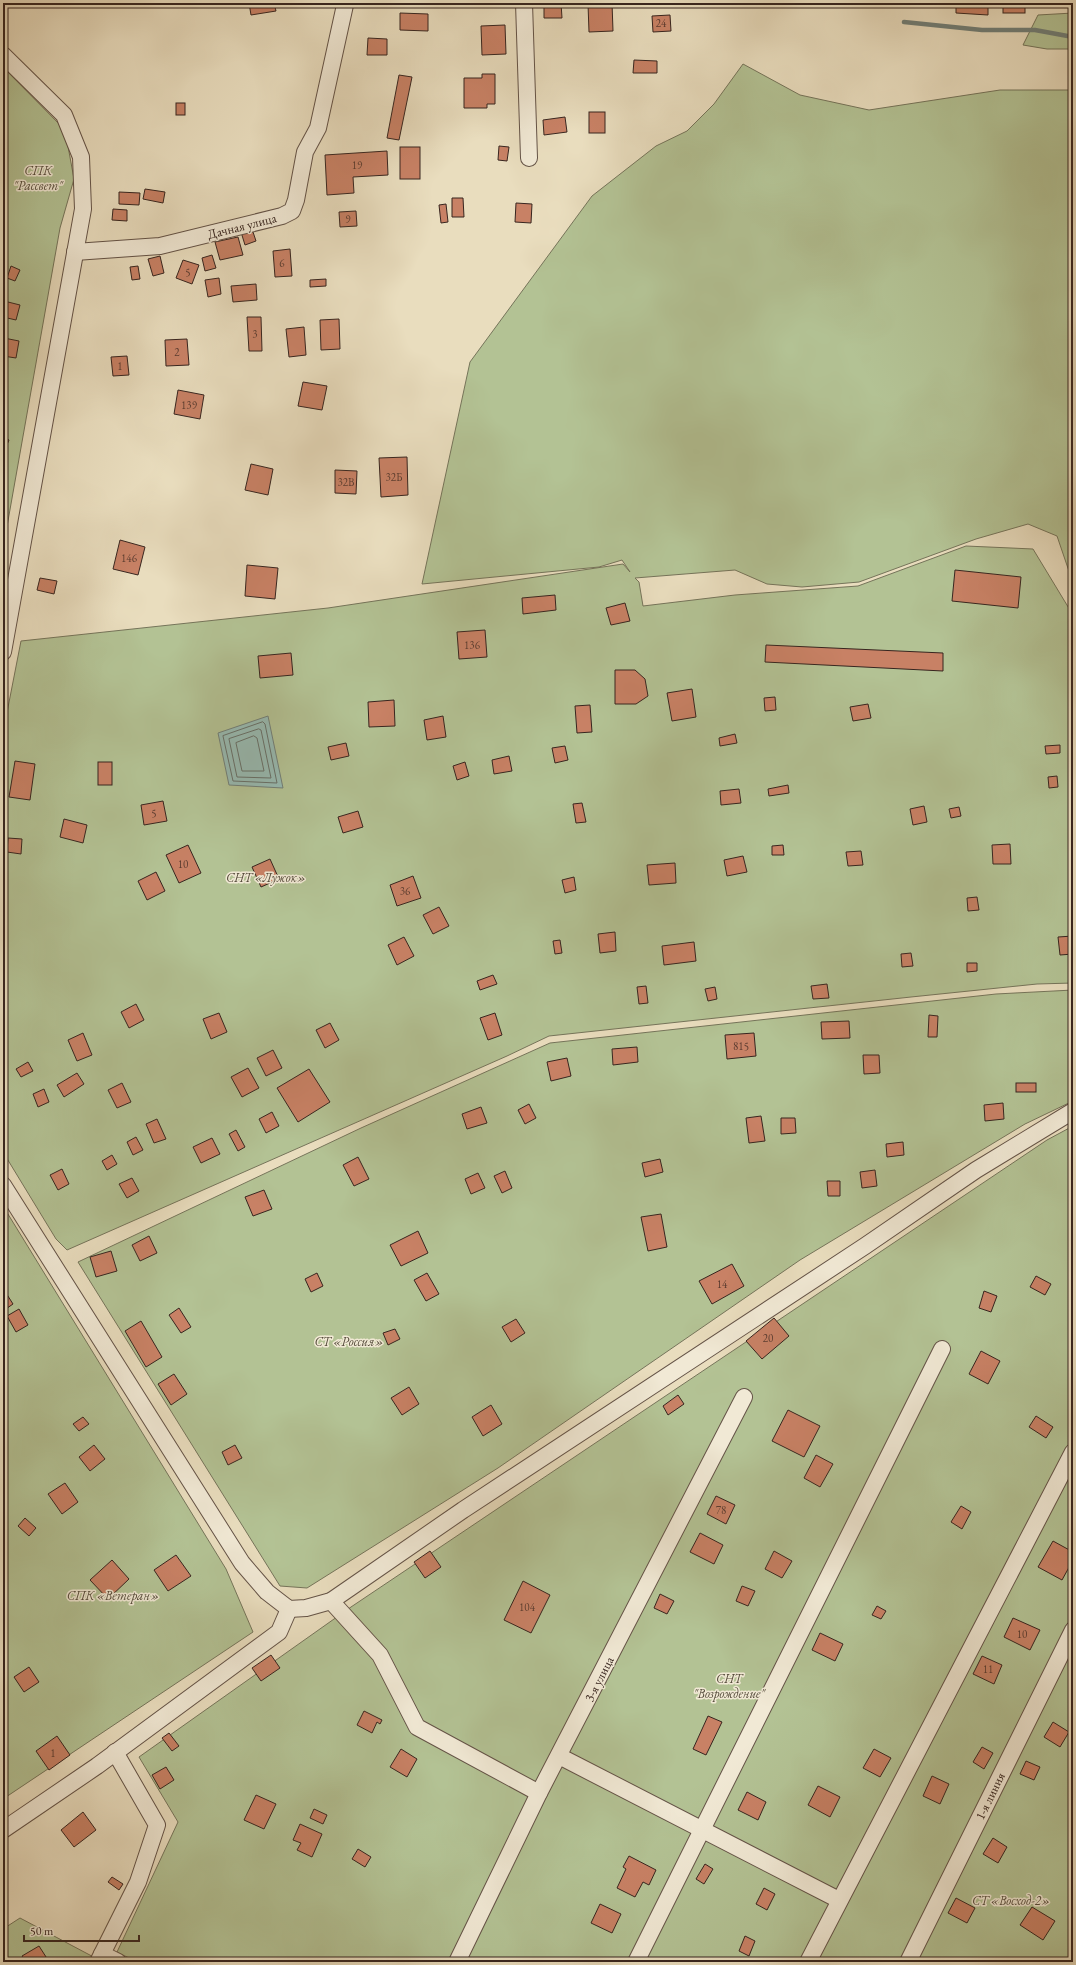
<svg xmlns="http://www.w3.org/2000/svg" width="1076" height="1965" font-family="'EB Garamond',serif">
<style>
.green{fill:#b3c294;stroke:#75745a}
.water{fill:#97bbb3;stroke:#717f78}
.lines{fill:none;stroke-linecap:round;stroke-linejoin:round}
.shore{stroke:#677069;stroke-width:1}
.stream{stroke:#717f78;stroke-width:4.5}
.building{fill:#c88165;stroke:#37251f}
.minor-casing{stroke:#645347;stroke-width:18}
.minor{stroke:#f1e9d5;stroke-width:16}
.labels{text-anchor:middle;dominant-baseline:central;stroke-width:3;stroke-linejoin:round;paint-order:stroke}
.number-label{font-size:11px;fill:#5b3c30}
.park-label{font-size:13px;font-style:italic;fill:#564c3c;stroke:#f1e9d5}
.street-label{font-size:13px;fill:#37251f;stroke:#f1e9d5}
</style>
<rect width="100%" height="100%" fill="#e9ddbe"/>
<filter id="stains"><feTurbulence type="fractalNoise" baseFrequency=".005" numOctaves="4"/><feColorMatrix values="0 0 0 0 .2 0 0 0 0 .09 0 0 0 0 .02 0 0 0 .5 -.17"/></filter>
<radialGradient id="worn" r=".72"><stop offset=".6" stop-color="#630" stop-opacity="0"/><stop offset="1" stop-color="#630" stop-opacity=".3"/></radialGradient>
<g class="green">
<polygon points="1073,13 1073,49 1047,49 1023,45 1038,15"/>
<polygon points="743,64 800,95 869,110 1000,90 1073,90 1073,583 1057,536 1028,524 976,539 859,582 802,587 767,584 735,570 635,578 639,582 643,606 735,595 858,586 966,546 1033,549 1073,615 1073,983 1037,984 911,997 549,1036 507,1056 67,1250 56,1239 3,1152 3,733 21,641 328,608 623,564 630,572 622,560 599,567 422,584 470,362 592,196 656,146 687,131 714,104"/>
<polygon points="3,67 65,130 74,179 60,228 3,549"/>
<polygon points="1073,990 1073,1101 1025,1124 800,1260 498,1468 307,1588 280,1586 78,1262 361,1128 550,1043 996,994"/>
<polygon points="1073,1126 1073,1613 901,1962 137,1962 117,1952 178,1822 139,1757 351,1607 1047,1140"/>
<polygon points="3,1206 226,1569 253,1632 3,1799"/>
<polygon points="1073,1636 1073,1962 913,1962"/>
<polygon points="20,1918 103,1962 3,1962 3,1929"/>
</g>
<polygon class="water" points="268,716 283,788 229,785 218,733"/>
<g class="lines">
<g class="shore">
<polygon points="263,722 265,724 277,783 233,781 223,736"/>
<polygon points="259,729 261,730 271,778 237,777 229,739"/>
<polygon points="254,736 257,738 264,771 242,771 236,743"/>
</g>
<polyline class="stream" points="904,22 982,30 1035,30 1073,37"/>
</g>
<g class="building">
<polygon points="249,3 274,3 276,11 251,15"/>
<polygon points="544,3 561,3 562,18 544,18"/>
<polygon points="612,3 613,31 589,32 588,4"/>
<polygon points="956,3 988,3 988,15 956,13"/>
<rect x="1003" y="3" width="22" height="10"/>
<polygon points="400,13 428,14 428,31 400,30"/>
<polygon points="670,15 671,31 653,32 652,16"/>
<polygon points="505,25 506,54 482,55 481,26"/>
<polygon points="368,38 387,39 387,55 367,55"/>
<polygon points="634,60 657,61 657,73 633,73"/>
<polygon points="482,74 495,74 495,104 487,104 487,108 464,108 464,78 482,78"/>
<polygon points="399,75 412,77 399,140 387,138"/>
<rect x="176" y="103" width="9" height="12"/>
<rect x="589" y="112" width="16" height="21"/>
<polygon points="565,117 567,132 544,135 543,120"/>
<polygon points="499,146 509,147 507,161 498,160"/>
<rect x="400" y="147" width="20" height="32"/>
<polygon points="387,151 388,175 353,177 354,193 327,195 325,155"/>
<polygon points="145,189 165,192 163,203 143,199"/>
<polygon points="119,192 140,193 139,205 119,204"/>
<polygon points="452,198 463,198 464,217 452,217"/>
<polygon points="516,203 532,204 531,223 515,222"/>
<polygon points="446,204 448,222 441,223 439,205"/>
<polygon points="113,209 127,210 127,221 112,220"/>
<polygon points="356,211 357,226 340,227 339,212"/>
<polygon points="252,229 256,241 245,245 241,232"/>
<polygon points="238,237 243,255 220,260 215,242"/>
<polygon points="290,249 292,276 275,277 273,251"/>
<polygon points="212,255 216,268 205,271 202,258"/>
<polygon points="160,256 164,273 153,276 148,259"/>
<polygon points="183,260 199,265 192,284 176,278"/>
<polygon points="11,266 20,270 15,281 7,278"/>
<polygon points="138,266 140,279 132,280 130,267"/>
<polygon points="219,278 221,294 208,297 205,280"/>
<polygon points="326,279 326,286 310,287 310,280"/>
<polygon points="256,284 257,300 233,302 231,286"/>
<polygon points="4,301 20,305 16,320 3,317"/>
<polygon points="247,317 261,317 262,351 249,351"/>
<polygon points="339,319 340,349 321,350 320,320"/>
<polygon points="304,327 306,355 289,357 286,329"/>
<polygon points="4,338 19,341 16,358 3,356"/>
<polygon points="187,339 189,365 166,366 165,340"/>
<polygon points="127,356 129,375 113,376 111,357"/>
<polygon points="303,382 327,386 322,410 298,406"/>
<polygon points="178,390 204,395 200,419 174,414"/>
<polygon points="3,437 9,440 3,454"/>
<polygon points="407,457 408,495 381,497 379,458"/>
<polygon points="251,464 273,469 268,495 245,490"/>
<polygon points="335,470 357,471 356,494 335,493"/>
<polygon points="120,540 145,547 138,575 113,569"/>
<polygon points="247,565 278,568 275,599 245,596"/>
<polygon points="955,570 1021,577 1018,608 952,601"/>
<polygon points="40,578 57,581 54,594 37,590"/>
<polygon points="555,595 556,610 523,614 522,598"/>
<polygon points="625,603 630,621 611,625 606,608"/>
<polygon points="485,630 487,657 459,659 457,632"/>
<polygon points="766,645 943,653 943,671 765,662"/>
<polygon points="291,653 293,675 260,678 258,656"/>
<polygon points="615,670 635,670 645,679 648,696 636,704 615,704"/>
<polygon points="692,689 696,717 672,721 667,693"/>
<polygon points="775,697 776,710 765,711 764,698"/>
<polygon points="394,700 395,726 369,727 368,702"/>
<polygon points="868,704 871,718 853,721 850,707"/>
<polygon points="590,705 592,732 577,733 575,706"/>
<polygon points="443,716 446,737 427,740 424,720"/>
<polygon points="735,734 737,743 720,746 719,738"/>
<polygon points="346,743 349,756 331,760 328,747"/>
<polygon points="1060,745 1060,753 1046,754 1045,746"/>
<polygon points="565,746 568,760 555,763 552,748"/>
<polygon points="509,756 512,771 494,774 492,760"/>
<polygon points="15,761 35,764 30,800 9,797"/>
<rect x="98" y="762" width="14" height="23"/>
<polygon points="465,762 469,776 457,780 453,766"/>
<polygon points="1057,776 1058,787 1049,788 1048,777"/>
<polygon points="788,785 789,793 769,796 768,789"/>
<polygon points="739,789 741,803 721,805 720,791"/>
<polygon points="163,801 167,821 144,825 141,805"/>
<polygon points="582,803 586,822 576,823 573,804"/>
<polygon points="924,806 927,822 913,825 910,809"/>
<polygon points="959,807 961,816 951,818 949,809"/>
<polygon points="358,811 363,827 343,833 338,817"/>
<polygon points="64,819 87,825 83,843 60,837"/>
<polygon points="8,838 22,839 21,854 7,852"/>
<polygon points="1010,844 1011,864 993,864 992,845"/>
<polygon points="188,845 201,873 179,883 166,855"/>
<polygon points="783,845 784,855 772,855 772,846"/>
<polygon points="861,851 863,865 848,866 846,852"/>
<polygon points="743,856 747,872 727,876 724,860"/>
<polygon points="270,859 279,879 261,887 252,867"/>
<polygon points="675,863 676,883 649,885 647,865"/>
<polygon points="156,872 165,891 147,900 138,881"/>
<polygon points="413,876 421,898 397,906 390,885"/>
<polygon points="574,877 576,890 565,893 562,880"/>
<polygon points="977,897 979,910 968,911 967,898"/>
<polygon points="439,907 449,926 433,934 423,915"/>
<polygon points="615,932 616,951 600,953 598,934"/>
<polygon points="1073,936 1073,954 1060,955 1058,937"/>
<polygon points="404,937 414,956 397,965 388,945"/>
<polygon points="560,940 562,953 555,954 553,941"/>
<polygon points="694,942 696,961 664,965 662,946"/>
<polygon points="911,953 913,966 902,967 901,954"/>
<polygon points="967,963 977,963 977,971 967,972"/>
<polygon points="493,975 497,984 480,990 477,981"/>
<polygon points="827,984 829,998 813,999 811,986"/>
<polygon points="646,986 648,1003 639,1004 637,987"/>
<polygon points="715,987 717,999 708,1001 705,989"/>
<polygon points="136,1004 144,1020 129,1028 121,1012"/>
<polygon points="219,1013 227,1032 211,1039 203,1019"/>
<polygon points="495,1013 502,1035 488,1040 480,1018"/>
<polygon points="929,1015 938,1016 937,1037 928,1037"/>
<polygon points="849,1021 850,1038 822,1039 821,1022"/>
<polygon points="330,1023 339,1040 325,1048 316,1030"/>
<polygon points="83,1033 92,1055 77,1061 68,1040"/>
<polygon points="754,1033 756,1056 727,1059 725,1035"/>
<polygon points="637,1047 638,1062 613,1065 612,1049"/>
<polygon points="273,1050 282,1068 266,1076 257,1058"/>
<polygon points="863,1055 879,1055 880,1073 864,1074"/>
<polygon points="567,1058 571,1076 551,1081 547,1062"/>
<polygon points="28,1062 33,1071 21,1077 16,1069"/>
<polygon points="248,1068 259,1088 242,1097 231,1077"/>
<polygon points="309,1069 330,1102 298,1122 277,1088"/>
<polygon points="77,1073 84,1084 64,1097 57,1085"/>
<polygon points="122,1083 131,1102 117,1108 108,1090"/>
<rect x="1016" y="1083" width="20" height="9"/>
<polygon points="44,1089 49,1102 38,1107 33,1094"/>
<polygon points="1003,1103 1004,1119 985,1121 984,1105"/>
<polygon points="529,1104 536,1118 525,1124 518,1110"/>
<polygon points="481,1107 487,1123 467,1129 462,1114"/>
<polygon points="272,1112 279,1126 266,1133 259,1119"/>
<polygon points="761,1116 765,1141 749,1143 746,1118"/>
<polygon points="781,1118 795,1118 796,1133 781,1134"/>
<polygon points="157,1119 166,1139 154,1143 146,1124"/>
<polygon points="236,1130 245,1147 238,1151 229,1134"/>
<polygon points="136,1137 143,1150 133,1155 127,1142"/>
<polygon points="212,1138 220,1154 201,1163 193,1147"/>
<polygon points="903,1142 904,1155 887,1157 886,1144"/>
<polygon points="112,1155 117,1164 107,1170 102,1161"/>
<polygon points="358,1157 369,1179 354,1186 343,1165"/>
<polygon points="660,1159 663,1172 645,1177 642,1163"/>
<polygon points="62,1169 69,1184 58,1190 50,1175"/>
<polygon points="875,1170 877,1186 862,1188 860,1172"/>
<polygon points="505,1171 512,1188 502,1193 494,1176"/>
<polygon points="478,1173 485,1188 471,1194 465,1179"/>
<polygon points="132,1178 139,1191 127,1198 119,1184"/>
<polygon points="827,1181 840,1181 840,1196 828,1196"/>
<polygon points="264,1190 272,1209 253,1216 245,1197"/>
<polygon points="661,1214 667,1247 648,1251 641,1217"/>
<polygon points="418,1231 428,1253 401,1266 390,1245"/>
<polygon points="149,1236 157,1253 140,1261 132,1245"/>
<polygon points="111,1251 117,1271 96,1277 90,1257"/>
<polygon points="732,1264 744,1286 712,1304 699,1281"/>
<polygon points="317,1273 323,1286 311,1292 305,1279"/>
<polygon points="427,1273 439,1294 426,1301 414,1280"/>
<polygon points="1036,1276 1051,1284 1045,1295 1030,1287"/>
<polygon points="984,1291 997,1296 991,1312 979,1308"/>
<polygon points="6,1293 13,1304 3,1311 3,1295"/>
<polygon points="179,1308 191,1327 181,1333 169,1315"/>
<polygon points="19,1309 28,1325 16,1332 7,1316"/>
<polygon points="774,1318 789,1336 762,1359 746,1341"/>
<polygon points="516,1319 525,1333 511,1342 502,1327"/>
<polygon points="141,1321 162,1357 146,1367 125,1331"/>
<polygon points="395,1329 400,1339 388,1345 383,1333"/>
<polygon points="981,1351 1000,1361 988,1384 969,1374"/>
<polygon points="174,1374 187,1394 171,1405 158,1384"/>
<polygon points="409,1387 419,1404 402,1415 391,1398"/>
<polygon points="678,1395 684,1404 668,1415 663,1406"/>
<polygon points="491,1405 502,1424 483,1436 472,1417"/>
<polygon points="788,1410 820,1426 804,1457 772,1441"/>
<polygon points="1036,1416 1053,1427 1046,1438 1029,1427"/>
<polygon points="83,1417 89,1424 79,1431 73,1424"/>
<polygon points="94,1445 105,1459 90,1471 79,1457"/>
<polygon points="235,1445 242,1458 228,1465 222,1452"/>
<polygon points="816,1455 833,1464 820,1487 804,1478"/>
<polygon points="65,1483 78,1502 62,1514 48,1494"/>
<polygon points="716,1496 735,1505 726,1524 707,1514"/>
<polygon points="961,1506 971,1512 962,1529 951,1522"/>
<polygon points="25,1518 36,1528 29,1536 18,1526"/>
<polygon points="700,1533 723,1545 714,1564 690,1552"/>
<polygon points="1053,1541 1073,1552 1073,1560 1062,1580 1038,1567"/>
<polygon points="430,1551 441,1567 425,1578 414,1562"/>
<polygon points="774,1551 792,1561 782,1578 765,1569"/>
<polygon points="176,1555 191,1576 168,1591 154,1570"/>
<polygon points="112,1560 129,1579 108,1599 90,1580"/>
<polygon points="523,1581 550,1595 531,1633 504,1620"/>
<polygon points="742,1586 755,1591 748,1606 736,1601"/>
<polygon points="660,1594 674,1601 667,1614 654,1608"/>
<polygon points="877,1606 886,1611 881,1619 872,1615"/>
<polygon points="1013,1618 1040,1630 1030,1650 1004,1637"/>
<polygon points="820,1633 843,1644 835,1661 812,1650"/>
<polygon points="271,1655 280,1668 261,1681 252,1668"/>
<polygon points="982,1656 1002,1665 994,1684 973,1674"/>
<polygon points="29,1667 39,1682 24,1692 14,1677"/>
<polygon points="364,1711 382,1720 380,1724 377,1722 372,1733 357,1725"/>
<polygon points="708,1716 722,1722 706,1755 693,1749"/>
<polygon points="1053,1722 1069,1732 1060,1747 1044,1737"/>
<polygon points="169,1733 179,1746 172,1751 162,1738"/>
<polygon points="57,1736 70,1755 49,1770 36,1751"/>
<polygon points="982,1747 993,1753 984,1769 973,1762"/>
<polygon points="401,1749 417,1759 407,1777 390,1767"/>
<polygon points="874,1749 891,1758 880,1777 863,1768"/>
<polygon points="1026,1761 1040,1767 1034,1780 1020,1774"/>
<polygon points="166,1767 174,1780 160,1789 152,1775"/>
<polygon points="932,1776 949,1784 940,1804 923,1796"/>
<polygon points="818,1786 840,1797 830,1817 808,1805"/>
<polygon points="747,1792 766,1802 758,1820 738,1810"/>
<polygon points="256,1795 276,1804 264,1829 244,1820"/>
<polygon points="314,1809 327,1815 323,1824 310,1818"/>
<polygon points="83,1812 96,1830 74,1847 61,1830"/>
<polygon points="300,1824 322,1834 312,1857 297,1850 301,1843 293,1840"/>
<polygon points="993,1838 1007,1847 998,1863 983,1854"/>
<polygon points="358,1849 371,1857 365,1867 352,1859"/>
<polygon points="629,1856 656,1870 649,1885 643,1882 635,1897 617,1888 626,1869 623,1867"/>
<polygon points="705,1864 713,1869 704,1884 696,1879"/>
<polygon points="112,1877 123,1884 119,1890 108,1882"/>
<polygon points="764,1888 775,1894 767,1910 756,1904"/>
<polygon points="956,1898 975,1908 967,1923 948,1913"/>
<polygon points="600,1904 621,1914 612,1933 591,1923"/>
<polygon points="1032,1907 1055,1921 1043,1940 1020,1925"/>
<polygon points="745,1936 755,1941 749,1956 739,1951"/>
<polygon points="39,1946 48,1960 44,1962 26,1962 22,1956"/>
</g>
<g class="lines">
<defs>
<g id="minor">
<polyline points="524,3 529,158"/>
<polyline points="3,55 64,115 81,157 83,209 3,652"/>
<polyline points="75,252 160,246 282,216 292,211 296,200 305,152 318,128 345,5"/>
<polyline points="3,1185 242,1563 267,1592 289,1609 306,1608 331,1601 463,1510 865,1246 976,1170 1073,1111"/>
<polyline points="331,1601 380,1655 417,1727 539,1793"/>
<polyline points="559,1756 839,1900"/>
<polyline points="3,1830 97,1766 279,1632 289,1609"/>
<polyline points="102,1954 118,1962"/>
<polyline points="98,1962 138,1882 157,1825 115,1752"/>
<polyline points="457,1962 539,1793 744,1397"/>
<polyline points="636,1962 942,1349"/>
<polyline points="808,1962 1073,1452"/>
<polyline points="908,1962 1073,1630"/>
</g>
</defs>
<use href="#minor" class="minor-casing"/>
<use href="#minor" class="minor"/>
</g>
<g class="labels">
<g class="number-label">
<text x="661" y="23">24</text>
<text x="357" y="165">19</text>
<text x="348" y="219">9</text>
<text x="282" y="263">6</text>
<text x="188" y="272">5</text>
<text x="255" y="334">3</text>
<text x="177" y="352">2</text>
<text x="120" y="366">1</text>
<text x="189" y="405">139</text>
<text x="394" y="477">32Б</text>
<text x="346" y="482">32В</text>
<text x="129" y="558">146</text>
<text x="472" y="645">136</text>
<text x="154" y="813">5</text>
<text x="183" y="864">10</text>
<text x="405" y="891">36</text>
<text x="741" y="1046">815</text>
<text x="722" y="1284">14</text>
<text x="768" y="1338">20</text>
<text x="721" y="1510">78</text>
<text x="527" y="1607">104</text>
<text x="1022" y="1634">10</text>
<text x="988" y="1669">11</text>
<text x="53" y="1753">1</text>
</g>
<g class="park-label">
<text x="38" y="170">СПК<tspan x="38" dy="15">"Рассвет"</tspan></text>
<text x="266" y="877">СНТ «Лужок»</text>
<text x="349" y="1341">СТ «Россия»</text>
<text x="113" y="1595">СПК «Ветеран»</text>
<text x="729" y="1678">СНТ<tspan x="729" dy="15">"Возрождение"</tspan></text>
<text x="1011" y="1900">СТ «Восход-2»</text>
</g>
<g class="street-label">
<text transform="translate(242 226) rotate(-14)">Дачная улица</text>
<text transform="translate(599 1679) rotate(-63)">3-я улица</text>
<text transform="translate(990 1796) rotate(-64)">1-я линия</text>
</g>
</g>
<rect width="1076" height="1965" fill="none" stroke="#e9ddbe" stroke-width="16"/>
<rect x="4" y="4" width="1068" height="1957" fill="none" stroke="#37251f" stroke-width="2"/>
<rect x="8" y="8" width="1060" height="1949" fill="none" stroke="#37251f"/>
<path d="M24 1935v6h115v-6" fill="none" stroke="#37251f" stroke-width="2"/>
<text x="30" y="1935" font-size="12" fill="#37251f" stroke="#f1e9d5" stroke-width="3" paint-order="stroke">50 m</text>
<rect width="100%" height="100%" filter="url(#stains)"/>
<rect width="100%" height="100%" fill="url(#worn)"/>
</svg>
